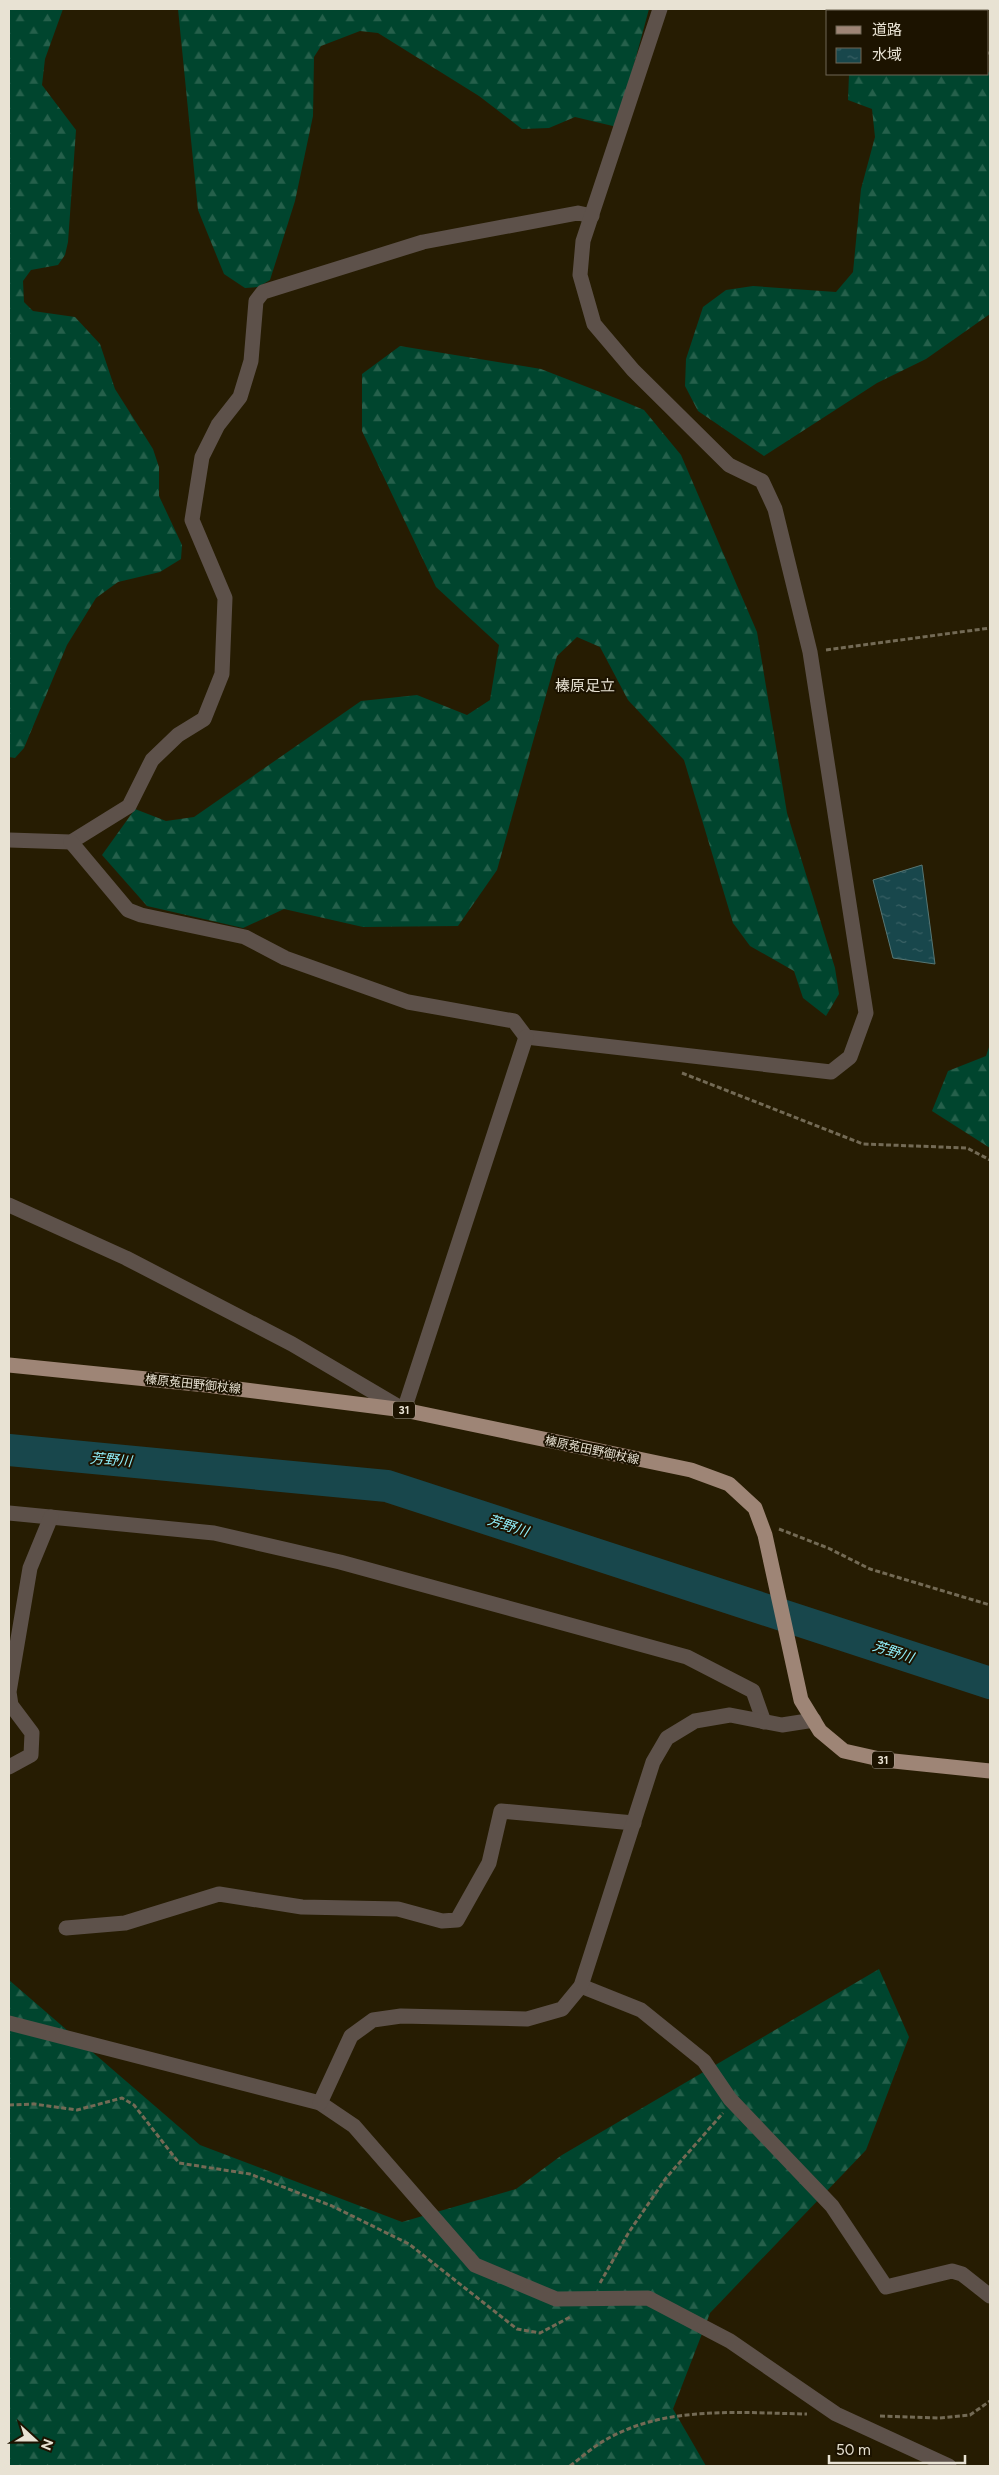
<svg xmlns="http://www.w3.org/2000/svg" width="999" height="2475" font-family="Figtree,'Noto Sans JP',sans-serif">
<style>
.forest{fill:url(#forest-firs)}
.water{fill:url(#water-ripples);stroke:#567674}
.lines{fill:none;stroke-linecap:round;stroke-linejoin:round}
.river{stroke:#18474c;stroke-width:32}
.path{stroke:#736a55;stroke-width:3;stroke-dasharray:5 2.5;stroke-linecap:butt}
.minor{stroke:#5d514a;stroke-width:15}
.major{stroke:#9e8576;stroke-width:15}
.labels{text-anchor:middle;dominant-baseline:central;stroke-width:4;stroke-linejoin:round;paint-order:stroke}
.shield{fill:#1c1300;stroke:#aba494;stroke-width:1}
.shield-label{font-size:11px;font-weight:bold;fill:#e8e2d3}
.street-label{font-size:12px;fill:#e8e2d3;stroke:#1c1300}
.water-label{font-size:14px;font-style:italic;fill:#91f1fc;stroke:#1c1300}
.quarter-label{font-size:15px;fill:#e8e2d3;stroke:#1c1300}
</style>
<defs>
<pattern id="forest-firs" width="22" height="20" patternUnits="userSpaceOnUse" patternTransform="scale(1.25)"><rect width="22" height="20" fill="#00452e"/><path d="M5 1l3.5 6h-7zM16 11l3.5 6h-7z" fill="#25604b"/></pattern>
<pattern id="water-ripples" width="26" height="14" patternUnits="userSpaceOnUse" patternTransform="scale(1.25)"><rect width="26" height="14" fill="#18474c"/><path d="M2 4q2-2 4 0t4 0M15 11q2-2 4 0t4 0" fill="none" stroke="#3a6165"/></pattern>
</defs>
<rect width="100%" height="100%" fill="#261c02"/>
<g class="forest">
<polygon points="9,9 63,9 45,59 42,85 76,130 68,242 65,255 58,265 31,270 23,281 24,302 33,311 75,317 100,344 115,389 153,449 159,467 159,496 182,545 181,559 160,572 118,582 96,598 67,645 24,748 15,758 9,757"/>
<polygon points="178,9 649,9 617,127 575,117 549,128 522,129 479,96 378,33 360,31 321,46 314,57 313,116 295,201 270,280 258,287 245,288 224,274 198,210"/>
<polygon points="847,9 954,9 955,11 847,11"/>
<polygon points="988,72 990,73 990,314 926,359 877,383 764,456 698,411 685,386 686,359 703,307 726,290 753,286 836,292 853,272 861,189 875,137 872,109 848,100 849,74 988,74"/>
<polygon points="400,346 541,369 618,399 644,410 681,455 757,632 787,813 835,968 839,994 826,1016 803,998 794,971 750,946 733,923 684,760 628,700 600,647 577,637 557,656 497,870 458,926 363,927 284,909 243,928 147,906 102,855 135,809 166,821 194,817 361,701 417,695 467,715 490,700 499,645 436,587 362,431 362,374"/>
<polygon points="990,1044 990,1148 932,1111 948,1071 986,1056"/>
<polygon points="879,1969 909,2037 866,2150 710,2313 673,2409 706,2466 9,2466 9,1980 200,2145 402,2222 516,2189 562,2155"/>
</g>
<polygon class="water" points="922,865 935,964 893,958 873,880"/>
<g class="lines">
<polyline class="river" points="9,1450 387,1486 990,1683"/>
<g class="path">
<polyline points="922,9 925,11"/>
<polyline points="988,52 990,54"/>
<polyline points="826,650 990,628"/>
<polyline points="682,1073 863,1144 967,1148 990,1160"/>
<polyline points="779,1529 828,1548 870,1569 990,1605"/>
<polyline points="9,2105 34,2104 77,2110 122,2098 134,2105 179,2163 250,2174 332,2206 409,2244 517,2329 540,2333 572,2316"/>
<polyline points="600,2283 629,2232 666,2178 723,2113"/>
<polyline points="880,2416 939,2418 970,2415 990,2401"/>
<path d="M570,2466C582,2457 594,2446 607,2439C667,2405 741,2413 807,2414"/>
</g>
<g class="minor">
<polyline points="9,840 71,842 129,806 152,760 178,735 204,719 222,674 225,598 192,520 202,457 218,425 240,397 251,361 256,301 263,292 423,242 578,213 592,216"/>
<polyline points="71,842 128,910 141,915 245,937 285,958 408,1002 514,1021 526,1037 831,1072 850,1057 866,1013 810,652 775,509 762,481 729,465 633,370 594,324 580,275 583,241 660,9"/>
<polyline points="9,1205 126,1258 292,1344 404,1410 526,1037"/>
<polyline points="9,1513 214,1533 340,1562 687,1657 753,1691 764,1722"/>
<polyline points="9,1767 31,1755 32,1733 11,1705 9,1692 30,1568 51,1517"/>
<polyline points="66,1928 125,1923 219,1894 302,1907 398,1909 442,1921 457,1920 489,1863 501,1811 634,1823"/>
<polyline points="581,1986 641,2010 704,2061 730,2099 832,2206 886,2287 952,2271 962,2274 990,2296"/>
<polyline points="9,2023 320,2103 354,2126 475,2265 556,2299 648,2298 730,2341 836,2414 949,2466"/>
<polyline points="320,2103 351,2036 373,2020 401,2016 527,2019 562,2009 581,1986 653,1762 667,1738 695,1721 730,1715 782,1725 814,1720"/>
</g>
<polyline class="major" points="9,1365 206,1385 404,1410 691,1470 729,1484 755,1508 765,1535 801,1700 820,1731 844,1751 884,1760 990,1771"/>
</g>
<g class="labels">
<g class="shield">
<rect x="393" y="1401.5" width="22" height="17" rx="4"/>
<rect x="872" y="1751.5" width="22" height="17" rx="4"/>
</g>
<g class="shield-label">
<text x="404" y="1410">31</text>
<text x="883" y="1760">31</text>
</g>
<g class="street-label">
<text transform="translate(193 1384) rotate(6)">榛原菟田野御杖線</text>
<text transform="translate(592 1450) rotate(12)">榛原菟田野御杖線</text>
</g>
<g class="water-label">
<text transform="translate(111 1460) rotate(5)">芳野川</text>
<text transform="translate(508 1526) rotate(18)">芳野川</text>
<text transform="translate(893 1652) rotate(18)">芳野川</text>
</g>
<g class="quarter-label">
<text x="585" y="686">榛原足立</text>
</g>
</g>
<rect width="999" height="2475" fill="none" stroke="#e8e2d3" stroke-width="20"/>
<rect x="826" y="10" width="162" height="65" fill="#1c1300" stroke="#6e6654"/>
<rect x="836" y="26" width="25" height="8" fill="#9e8576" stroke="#6e6654"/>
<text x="872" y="35" font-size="15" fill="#e8e2d3">道路</text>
<rect x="836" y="48" width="25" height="15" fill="url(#water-ripples)" stroke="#6e6654"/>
<text x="872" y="60" font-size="15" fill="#e8e2d3">水域</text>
<g transform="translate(35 2440) rotate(111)" stroke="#1c1300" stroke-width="4" paint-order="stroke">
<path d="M0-4L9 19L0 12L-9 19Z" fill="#e8e2d3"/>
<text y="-8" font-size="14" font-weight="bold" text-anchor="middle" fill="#e8e2d3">N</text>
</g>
<path d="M829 2455v8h136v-8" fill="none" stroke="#e8e2d3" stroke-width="2.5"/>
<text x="836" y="2455" font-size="15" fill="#e8e2d3" stroke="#1c1300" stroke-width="4" paint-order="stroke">50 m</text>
</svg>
